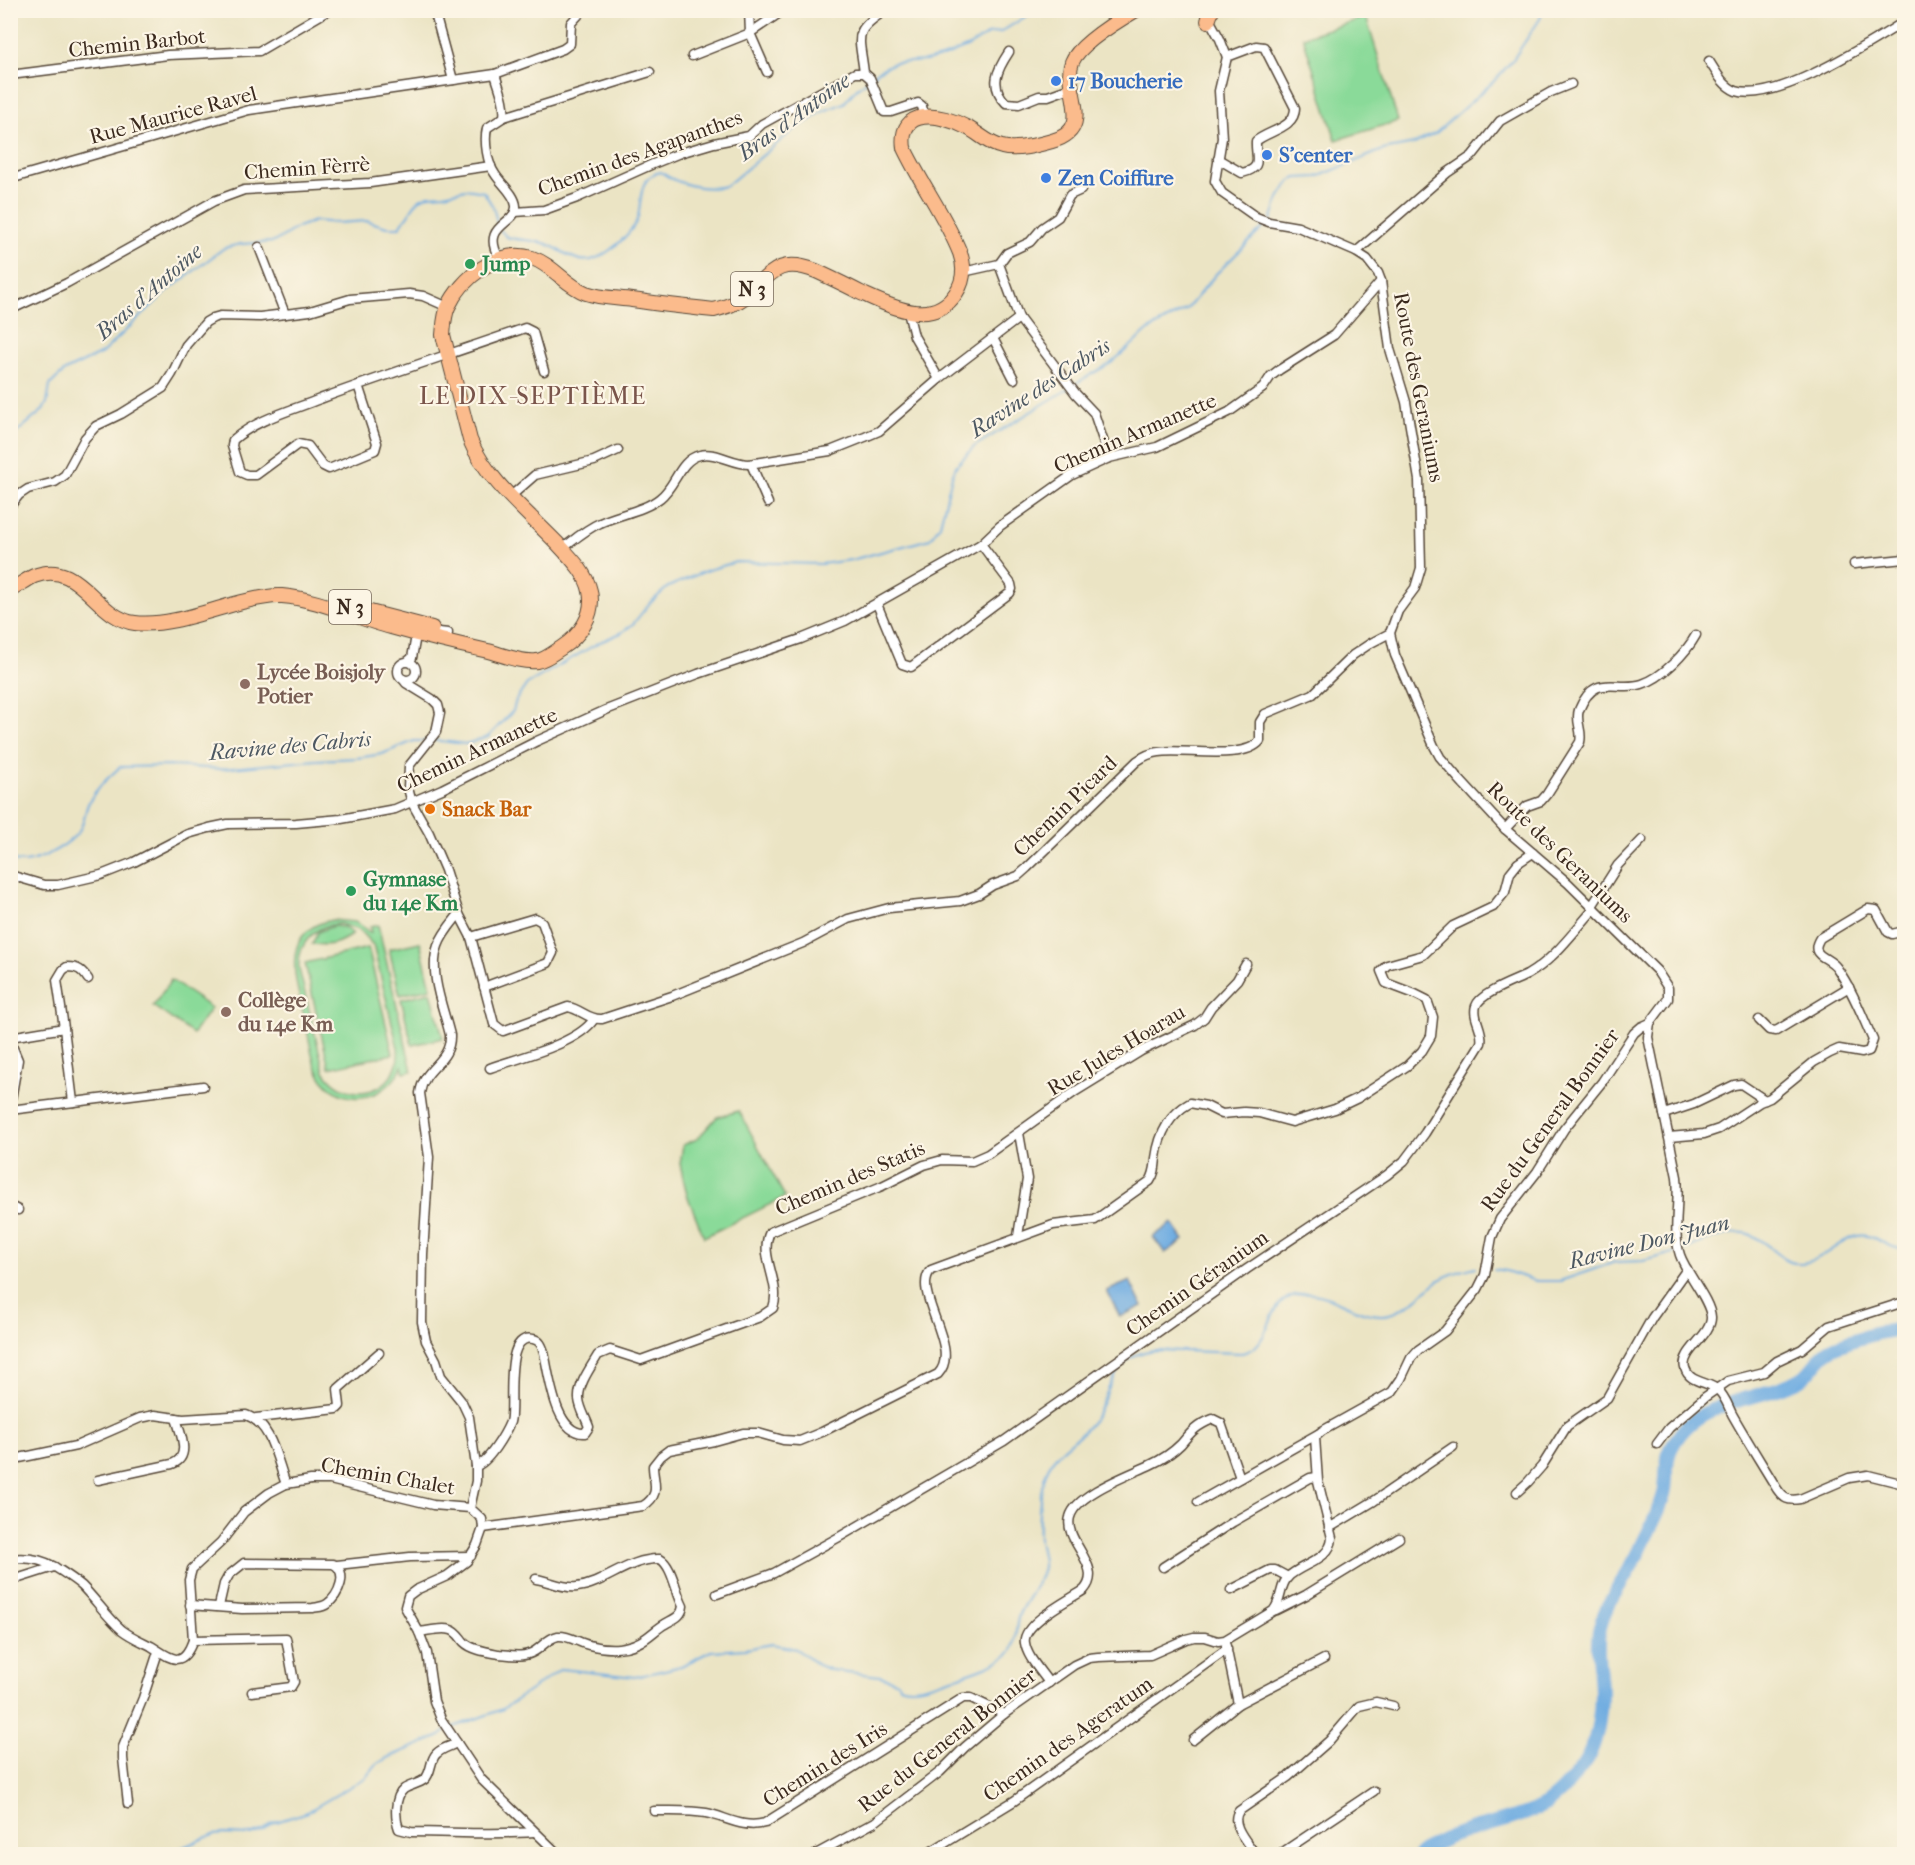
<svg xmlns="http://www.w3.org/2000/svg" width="1915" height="1865" font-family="'IM FELL French Canon',serif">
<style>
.green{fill:#8ada99;stroke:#62825c;stroke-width:1.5;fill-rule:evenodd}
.water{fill:#6eace1;stroke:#546b80;stroke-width:1.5}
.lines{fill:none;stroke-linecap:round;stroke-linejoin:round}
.stream{stroke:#6eace1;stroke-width:2}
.river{stroke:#6eace1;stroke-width:14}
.minor-casing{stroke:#554637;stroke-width:11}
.primary-casing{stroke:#554637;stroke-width:16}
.minor{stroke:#fff;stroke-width:8}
.primary{stroke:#fbbb8c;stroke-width:14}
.shop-dot{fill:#3f7fe0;stroke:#fcf5e5;stroke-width:2}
.leisure-dot{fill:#2e9e5b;stroke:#fcf5e5;stroke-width:2}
.education-dot{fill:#8d6e63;stroke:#fcf5e5;stroke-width:2}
.food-dot{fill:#e8710a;stroke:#fcf5e5;stroke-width:2}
.labels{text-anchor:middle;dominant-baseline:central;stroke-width:4.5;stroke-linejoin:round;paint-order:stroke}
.shield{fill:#fcf5e5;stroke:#75675a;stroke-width:1.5}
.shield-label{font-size:20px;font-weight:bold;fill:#3b2a1e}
.street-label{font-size:21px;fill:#3b2a1e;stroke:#fcf5e5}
.shop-label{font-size:21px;font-weight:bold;fill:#366cbe;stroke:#fcf5e5;text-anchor:start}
.leisure-label{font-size:21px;font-weight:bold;fill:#27864d;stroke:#fcf5e5;text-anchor:start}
.education-label{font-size:21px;font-weight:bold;fill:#785e54;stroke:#fcf5e5;text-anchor:start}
.food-label{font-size:21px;font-weight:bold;fill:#c56008;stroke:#fcf5e5;text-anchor:start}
.water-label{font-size:22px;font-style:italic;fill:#4d5862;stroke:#fcf5e5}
.quarter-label{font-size:24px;letter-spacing:1.5px;fill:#7a554b;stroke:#fcf5e5}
</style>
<rect width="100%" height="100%" fill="#fcf5e5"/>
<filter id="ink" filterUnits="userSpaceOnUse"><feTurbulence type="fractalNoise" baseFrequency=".0167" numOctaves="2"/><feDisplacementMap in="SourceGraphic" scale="12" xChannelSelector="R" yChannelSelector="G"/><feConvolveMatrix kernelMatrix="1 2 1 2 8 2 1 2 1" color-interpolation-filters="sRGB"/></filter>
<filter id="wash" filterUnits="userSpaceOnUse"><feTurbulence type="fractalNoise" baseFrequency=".008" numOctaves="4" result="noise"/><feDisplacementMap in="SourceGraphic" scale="24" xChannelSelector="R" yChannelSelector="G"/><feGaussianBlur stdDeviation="1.35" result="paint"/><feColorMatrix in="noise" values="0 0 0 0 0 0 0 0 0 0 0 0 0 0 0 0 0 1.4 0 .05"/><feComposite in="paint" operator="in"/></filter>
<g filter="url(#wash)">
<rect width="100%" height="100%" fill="#ebe4c4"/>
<g class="green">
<polygon points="1366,17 1398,121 1336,140 1303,37"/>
<path d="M332,920L355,922L371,933L370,927L378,925L412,1071L404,1073L402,1066C389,1098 347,1110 324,1081C312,1066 310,1042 306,1024C297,985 276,931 332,920ZM340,924L359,930L373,945L398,1048C402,1092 348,1109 324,1071L299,969C297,944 314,925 340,924Z"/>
<path d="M333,926L344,927L353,934C336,945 332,946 312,944L318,932Z"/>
<polygon points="420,942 431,988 400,995 389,949"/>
<polygon points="368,948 393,1054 329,1068 305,963"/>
<polygon points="171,980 211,1008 193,1034 153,1006"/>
<polygon points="431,992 443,1038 412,1045 401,999"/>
<polygon points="739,1111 785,1197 704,1237 687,1195 680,1164 683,1145 697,1139 717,1117"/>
</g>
<g class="water">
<polygon points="1172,1223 1184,1240 1165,1253 1153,1237"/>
<polygon points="1130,1281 1142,1306 1120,1317 1107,1291"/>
</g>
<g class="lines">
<g class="stream">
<polyline points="873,76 878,71 894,63 926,61 945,56 969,46 988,34 1001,32 1028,15 1046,10"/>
<polyline points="1271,220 1279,198 1290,181 1297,178 1317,177 1383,150 1414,144 1436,133 1493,82 1512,61 1540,19 1543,10"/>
<path d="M500,230C503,232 504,235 507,237C514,240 534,240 544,243C558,247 575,264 591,260C602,257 615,247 622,240C628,234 636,225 638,217C642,199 638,176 661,172C678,185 706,191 726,186L792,131L824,111L844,103L857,88L868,80"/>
<polyline points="1073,385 1111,363 1149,330 1187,309 1216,274 1267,224"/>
<polyline points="10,438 42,411 47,403 50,385 57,378 65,371 102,353 166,292 224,248 241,244 274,242 298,227 315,221 337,223 367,221 387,227 400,227 414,206 420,199 429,195 444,194 466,189 484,192 493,207 498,225"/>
<polyline points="432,740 466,744 488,737 513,711 516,700 527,684 600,642 621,633 633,624 649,604 668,587 708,570 736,562 821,564 851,560 930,539 940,525 952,476 956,466 975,446 1068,389"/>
<path d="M10,861C15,861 20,862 25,862C42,860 76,842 82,825C85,818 85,810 89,802C96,788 108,778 120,767L173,766L221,769L316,760L357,758L382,754L414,741H426"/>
<path d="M1683,1250C1699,1244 1727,1231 1744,1233C1754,1234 1764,1243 1772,1249C1779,1254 1785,1262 1795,1263C1821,1265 1836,1241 1857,1236C1874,1232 1888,1250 1904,1249"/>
<polyline points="1494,1269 1506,1271 1536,1281 1560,1281 1615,1262 1643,1261 1677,1252"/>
<path d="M451,1728L503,1709L561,1669L635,1677L681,1666L711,1651L745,1649L772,1644L796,1649L818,1665L831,1670L880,1676L898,1682L900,1686C915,1692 935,1683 949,1679C964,1675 1008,1662 1013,1648C1017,1636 1015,1623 1020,1612C1026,1600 1042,1579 1043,1567C1044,1558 1040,1549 1039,1540C1038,1518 1039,1489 1048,1468C1059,1445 1086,1436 1097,1414C1113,1384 1114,1355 1154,1350L1242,1353C1246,1352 1251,1350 1254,1348C1271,1334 1269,1302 1295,1295C1326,1286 1353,1317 1383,1315C1406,1313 1423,1291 1441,1279C1451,1273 1464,1270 1475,1267"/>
<polyline points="168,1854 204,1838 214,1835 224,1834 250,1835 264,1830 273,1823 307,1812 365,1778 377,1764 387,1758 440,1736 446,1731"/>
</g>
<path class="river" d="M1420,1854C1456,1825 1506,1827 1546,1804C1559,1795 1574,1778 1583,1765C1599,1743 1603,1703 1600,1677C1599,1663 1596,1647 1599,1632C1605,1599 1631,1574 1643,1543C1651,1526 1662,1507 1665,1489C1667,1475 1665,1461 1671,1449C1694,1400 1748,1403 1790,1384C1795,1382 1802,1379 1806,1375C1815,1367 1820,1355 1831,1349C1845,1342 1863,1337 1878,1333C1887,1331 1896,1331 1904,1327"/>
</g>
</g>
<g filter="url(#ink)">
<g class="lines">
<defs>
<g id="minor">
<polyline points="434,10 453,80"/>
<polyline points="749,10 750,33 767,72"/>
<path d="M1204,10L1220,39L1227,57L1219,91L1222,138L1215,181L1222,193L1256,217L1269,222L1298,227L1356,252L1367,259L1378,273L1381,281L1390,349L1406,402L1419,480L1421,568L1415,588L1398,611L1390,633L1395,655L1434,746L1440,757L1458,778L1505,829L1568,883L1657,971L1668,988V999L1650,1023L1648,1037L1677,1177C1680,1203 1672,1231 1680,1255C1686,1273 1710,1300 1711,1317C1712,1335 1680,1352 1685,1368C1689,1383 1708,1381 1718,1390C1725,1396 1728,1406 1732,1414C1746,1439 1762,1464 1777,1489C1784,1499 1788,1501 1800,1499L1849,1478L1868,1475L1904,1484"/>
<path d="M1009,52C997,70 989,86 1006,103L1019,104L1039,96H1048L1073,87"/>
<polyline points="692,56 750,33 784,10"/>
<path d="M1709,61C1716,72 1723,86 1736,91C1776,104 1869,43 1904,22"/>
<path d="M864,73C860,36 851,32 886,10"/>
<polyline points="10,75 168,55 259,51 329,10"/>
<polyline points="504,117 650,72"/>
<path d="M1218,159L1242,173C1264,168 1255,158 1256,141C1270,130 1295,128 1295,108L1264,47L1256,46L1227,57"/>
<polyline points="10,179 249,110 495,74"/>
<polyline points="1081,190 1070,195 1058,217 1042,228 1030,242 1007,253 999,264 1019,318 1076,394 1094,413 1109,458"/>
<polyline points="515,212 544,210 577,198 653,164 680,153 714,143 749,136 762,124 855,73 864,73 870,78 884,112 891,112 918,103 922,106 924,115"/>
<polyline points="259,247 285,314"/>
<polyline points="1356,252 1447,173 1472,156 1500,121 1551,92 1571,84"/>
<path d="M499,258C480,224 517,225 516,206C515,194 501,184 495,174C487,163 484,141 487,128L504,117C506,103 499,88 495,74L563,49L570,44L571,23L583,10"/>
<polyline points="963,272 999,264"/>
<polyline points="10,310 67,283 214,201 244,190 370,183 491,166"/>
<polyline points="993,338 1014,379"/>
<polyline points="939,379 1019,318"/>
<path d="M358,385L377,443L375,450L329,469L323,466L308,446L298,444L256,475H247L240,472L232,446L233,440C257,419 290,411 320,399C387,374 457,352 525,328L533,332L544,371"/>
<polyline points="751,464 768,503"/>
<polyline points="511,496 535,475 594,461 618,450"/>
<polyline points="10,506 19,495 28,489 55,482 65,475 85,438 96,426 121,414 163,388 172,374 186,345 206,322 213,318 220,316 260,317 310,311 350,299 409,294 423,296 448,307"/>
<path d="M562,549C575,539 586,529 600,523C619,514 644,511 660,498C676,486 679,460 700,455C716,451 732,464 749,464L830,451L865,437L879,431L939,379L914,336L908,312"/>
<polyline points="1854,564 1904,559"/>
<polyline points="877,604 902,664 911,667 1010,593 1012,589 1011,584 981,544"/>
<polyline points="430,631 448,633"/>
<polyline points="409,660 412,658 417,630"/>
<circle cx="407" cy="671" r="9"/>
<path d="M403,679L406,683L432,699L438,705L440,713L436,732L409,766L408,788L412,803L429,833L445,870L459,914L471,937L494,1024L503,1031L568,1007C581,1009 588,1020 602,1019L672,996L803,943L848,919L889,908L960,901L979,894L993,885L1018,876L1027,868L1137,761C1144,756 1150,753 1159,752C1183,748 1244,761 1260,741V722L1265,714L1313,694L1353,655L1371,643L1390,633"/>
<path d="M1505,829L1527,806L1541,801L1547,794L1580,742C1583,731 1575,721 1579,710C1595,671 1616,692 1642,684C1662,678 1686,653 1696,635"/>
<polyline points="10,875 44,885 58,885 101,875 134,862 188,834 209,828 228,824 296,823 341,819 395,809 442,789 537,741 606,710 698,674 801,639 845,621 981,544 1000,526 1072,475 1109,458 1157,447 1229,412 1263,388 1271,376 1279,370 1334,335 1381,281"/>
<polyline points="1592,906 1618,865 1642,840"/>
<path d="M459,914C451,924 442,934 438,946C428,973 444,1009 450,1035C451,1063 424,1066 420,1093L429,1157L423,1254L422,1322L426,1341L436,1360L441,1376L462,1402L469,1417L476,1466V1481L470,1508"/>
<polyline points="471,937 535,918 542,922 553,953 548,963 484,987"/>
<polyline points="1759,1020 1769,1030 1776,1031 1849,987"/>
<polyline points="64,1028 73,1102"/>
<path d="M10,1037L64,1028L57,980L63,970L67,967C78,967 82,970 88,979"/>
<polyline points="10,1041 18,1060 10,1105"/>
<path d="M490,1068C518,1058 578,1044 594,1019"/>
<polyline points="10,1110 203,1086"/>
<polyline points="1664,1114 1694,1104 1734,1085 1741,1084 1765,1100"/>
<path d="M1669,1137L1704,1134L1719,1129L1760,1102L1770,1098L1814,1062L1830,1053L1839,1049L1862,1053L1869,1051L1873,1040C1862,1016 1853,991 1837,968C1829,956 1808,957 1820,938L1868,909L1876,910L1888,932L1892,934L1904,931"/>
<polyline points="10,1206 18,1210"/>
<polyline points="1018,1236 1027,1179 1019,1133"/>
<polyline points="256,1418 337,1409 340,1406 338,1389 379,1353"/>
<polyline points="1657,1444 1669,1428 1684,1415 1705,1397 1728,1381 1764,1372 1777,1361 1802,1349 1829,1326 1904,1302"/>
<path d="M10,1460L76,1446L140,1418L155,1415L183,1419L246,1415C272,1424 277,1461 286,1484"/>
<path d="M476,1466C488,1463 505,1434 510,1422C515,1409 502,1332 533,1339C540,1340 542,1346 544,1352C549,1374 555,1435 585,1433L589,1427C586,1418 580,1409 579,1399C578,1384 591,1367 598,1355L610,1350L641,1360L760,1317L773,1308C782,1283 758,1256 770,1232L882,1186L924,1165L942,1160L972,1161L988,1154L1076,1091L1141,1051L1195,1025L1204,1018L1211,1007L1237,980L1246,964"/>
<path d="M98,1480L172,1464C192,1457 180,1433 176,1418"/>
<polyline points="1517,1492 1528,1482 1542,1466 1567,1426 1607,1398 1652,1318 1687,1269"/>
<polyline points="1198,1502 1318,1434"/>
<path d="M483,1528L643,1506C662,1494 653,1482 653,1466L661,1456L669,1450L714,1441L743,1433H758L783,1440L800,1441L822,1432L938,1374C963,1349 910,1291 931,1270L1053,1225L1095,1220L1150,1181C1155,1174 1155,1167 1156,1158C1159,1135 1168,1115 1190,1103L1206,1106L1222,1114L1244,1112L1259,1113L1292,1122L1335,1109L1358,1098L1407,1066L1422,1051L1431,1036L1433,1017L1427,1000L1415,994L1386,983L1381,971L1387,965L1423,955L1453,926L1493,907L1505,892L1510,873L1518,863L1533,853"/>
<polyline points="1329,1528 1374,1501 1453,1447"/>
<path d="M10,1559C26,1557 41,1559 55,1567C64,1573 74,1579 82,1586C96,1600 107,1617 122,1630C131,1637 141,1641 151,1646C169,1657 182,1671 193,1640L189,1580L192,1569L221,1542L244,1512L269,1493L286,1484L311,1480H330L433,1505L470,1508L482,1519L483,1528L477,1545L467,1561L447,1576L416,1590L408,1596L405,1607L419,1632L427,1653L434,1701L441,1719L481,1779L558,1854"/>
<polyline points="337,1565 410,1557 471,1556"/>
<polyline points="1163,1567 1233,1522 1310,1478 1317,1477"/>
<polyline points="10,1581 54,1567"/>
<polyline points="1231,1590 1270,1570 1275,1570 1288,1577"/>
<path d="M717,1594L774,1573L841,1536L1004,1441L1247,1269L1387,1175L1404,1161L1425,1133L1481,1043C1484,1030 1472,1018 1476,1006C1480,993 1515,981 1527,975C1554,960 1574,931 1594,909"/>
<path d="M190,1605L242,1609L313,1608C318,1607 323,1607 327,1604C339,1596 349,1571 333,1564L244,1563L229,1575L224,1584L219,1606"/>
<polyline points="1276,1610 1306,1595 1399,1538"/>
<path d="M419,1632C429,1631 442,1627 451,1630C458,1632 460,1638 464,1642C472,1650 488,1652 499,1654C511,1655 524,1658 535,1651C543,1646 548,1638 558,1636C569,1635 579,1643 589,1645C608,1650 630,1650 646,1638C653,1633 658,1628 665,1624C673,1619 682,1617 683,1606C676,1593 672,1565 660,1559C628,1558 605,1584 577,1587C563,1589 550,1581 536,1579"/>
<polyline points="193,1640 286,1638 294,1682 291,1687 252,1692"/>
<path d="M1049,1683C1041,1671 1027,1657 1025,1643C1021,1624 1069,1600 1084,1590C1105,1567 1063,1541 1070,1517C1076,1494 1129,1475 1150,1465C1161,1460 1172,1453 1181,1444C1191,1432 1197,1425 1213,1419L1221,1423L1240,1478"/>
<polyline points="1238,1704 1324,1659"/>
<polyline points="1193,1740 1238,1704 1226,1646"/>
<path d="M457,1743C449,1747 438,1749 434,1757C430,1764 431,1773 425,1779C419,1784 410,1785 404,1789C394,1797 395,1818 399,1829L411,1832C452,1832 493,1835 534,1832"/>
<polyline points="128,1804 123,1758 123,1747 143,1698 158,1652"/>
<path d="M654,1811C671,1811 689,1810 706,1813C726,1817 743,1829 765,1823L963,1698H971L1004,1714"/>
<path d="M816,1854L875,1822L940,1772L965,1747L1004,1714L1074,1665L1089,1658L1098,1657L1150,1655L1186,1639L1194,1637H1205L1218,1641L1225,1640L1273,1611C1283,1599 1279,1586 1288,1577C1301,1564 1331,1560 1332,1538L1318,1481L1315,1437L1322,1431L1392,1392L1401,1379L1411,1358L1418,1350L1445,1331L1478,1289L1485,1275L1492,1237L1500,1219L1537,1172L1564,1129L1602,1082L1634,1033L1641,1027L1650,1023"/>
<polyline points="927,1854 1014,1801 1227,1649"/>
<path d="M1255,1854C1248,1843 1229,1824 1239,1811L1288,1777L1329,1741L1359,1706L1376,1702L1393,1706"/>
<polyline points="1280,1854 1374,1791"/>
</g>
<g id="primary">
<polyline points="1208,21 1212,10"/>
<path d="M10,590C18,586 26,580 34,576C80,558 95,618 135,623C168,627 210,610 242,602C255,599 269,595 282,596C319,599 356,618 391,627C423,636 456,644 488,651C503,655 522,663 537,661C547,659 553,653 561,648C580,636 595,615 590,591C586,572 570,557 557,543C528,513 486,479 470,440L443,335C444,326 444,316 448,307C461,279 499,247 532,258C553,265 566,286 586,293C600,298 617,298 632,300C659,304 686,307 714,310C725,307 736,304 745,297C770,275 778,256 816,271C831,278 846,285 861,293C890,306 933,329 956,293C964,281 965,267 960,253C946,217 921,184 904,148C898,106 942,114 966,127C979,133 988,144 1002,147C1016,151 1038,145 1052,141C1097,129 1062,88 1072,62C1079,44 1119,20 1136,10"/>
<polyline points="370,612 432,628"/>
</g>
</defs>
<use href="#minor" class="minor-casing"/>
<use href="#primary" class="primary-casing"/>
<use href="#minor" class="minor"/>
<use href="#primary" class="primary"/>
</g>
</g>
<g class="shop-dot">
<circle cx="1056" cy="81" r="6"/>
<circle cx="1267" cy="155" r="6"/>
<circle cx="1046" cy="178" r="6"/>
</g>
<g class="leisure-dot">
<circle cx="470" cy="264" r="6"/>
<circle cx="351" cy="891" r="6"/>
</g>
<g class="education-dot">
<circle cx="245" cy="684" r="6"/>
<circle cx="226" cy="1012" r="6"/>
</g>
<circle class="food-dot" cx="430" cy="809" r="6"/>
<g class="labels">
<g class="shield">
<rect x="731" y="272" width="42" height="34" rx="4.5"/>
<rect x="329" y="590" width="42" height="34" rx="4.5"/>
</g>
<g class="shield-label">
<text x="752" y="289">N 3</text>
<text x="350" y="607">N 3</text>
</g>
<g class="street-label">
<text transform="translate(137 43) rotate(-6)">Chemin Barbot</text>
<text transform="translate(173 115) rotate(-15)">Rue Maurice Ravel</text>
<text transform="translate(640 153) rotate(-20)">Chemin des Agapanthes</text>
<text transform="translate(307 168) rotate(-4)">Chemin Fèrrè</text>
<text transform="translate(1419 387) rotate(79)">Route des Geraniums</text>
<text transform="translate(1135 433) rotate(-23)">Chemin Armanette</text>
<text transform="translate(477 750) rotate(-25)">Chemin Armanette</text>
<text transform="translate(1065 806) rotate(-44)">Chemin Picard</text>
<text transform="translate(1560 852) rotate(44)">Route des Geraniums</text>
<text transform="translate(1116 1050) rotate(-31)">Rue Jules Hoarau</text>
<text transform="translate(1550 1120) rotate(-54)">Rue du General Bonnier</text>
<text transform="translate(850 1178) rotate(-23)">Chemin des Statis</text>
<text transform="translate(1197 1283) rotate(-35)">Chemin Géranium</text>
<text transform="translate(388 1476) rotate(10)">Chemin Chalet</text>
<text transform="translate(1068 1739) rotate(-35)">Chemin des Ageratum</text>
<text transform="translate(947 1740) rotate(-38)">Rue du General Bonnier</text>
<text transform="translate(825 1764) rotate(-32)">Chemin des Iris</text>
</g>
<g class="shop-label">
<text x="1068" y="81">17 Boucherie</text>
<text x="1279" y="155">S'center</text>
<text x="1058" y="178">Zen Coiffure</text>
</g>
<g class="leisure-label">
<text x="482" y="264">Jump</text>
<text x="363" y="879">Gymnase<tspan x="363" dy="24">du 14e Km</tspan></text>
</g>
<g class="education-label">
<text x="257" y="672">Lycée Boisjoly<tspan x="257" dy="24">Potier</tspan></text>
<text x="238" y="1000">Collège<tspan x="238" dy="24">du 14e Km</tspan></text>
</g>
<g class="food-label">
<text x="442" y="809">Snack Bar</text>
</g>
<g class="water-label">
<text transform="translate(794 117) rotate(-36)">Bras d'Antoine</text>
<text transform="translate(149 292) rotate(-41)">Bras d'Antoine</text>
<text transform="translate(1040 388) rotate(-33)">Ravine des Cabris</text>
<text transform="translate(290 746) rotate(-5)">Ravine des Cabris</text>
<text transform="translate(1649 1242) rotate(-14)">Ravine Don Juan</text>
</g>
<g class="quarter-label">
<text x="533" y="396">LE DIX-SEPTIÈME</text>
</g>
</g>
<rect width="1915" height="1865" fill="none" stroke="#fcf5e5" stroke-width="36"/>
</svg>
